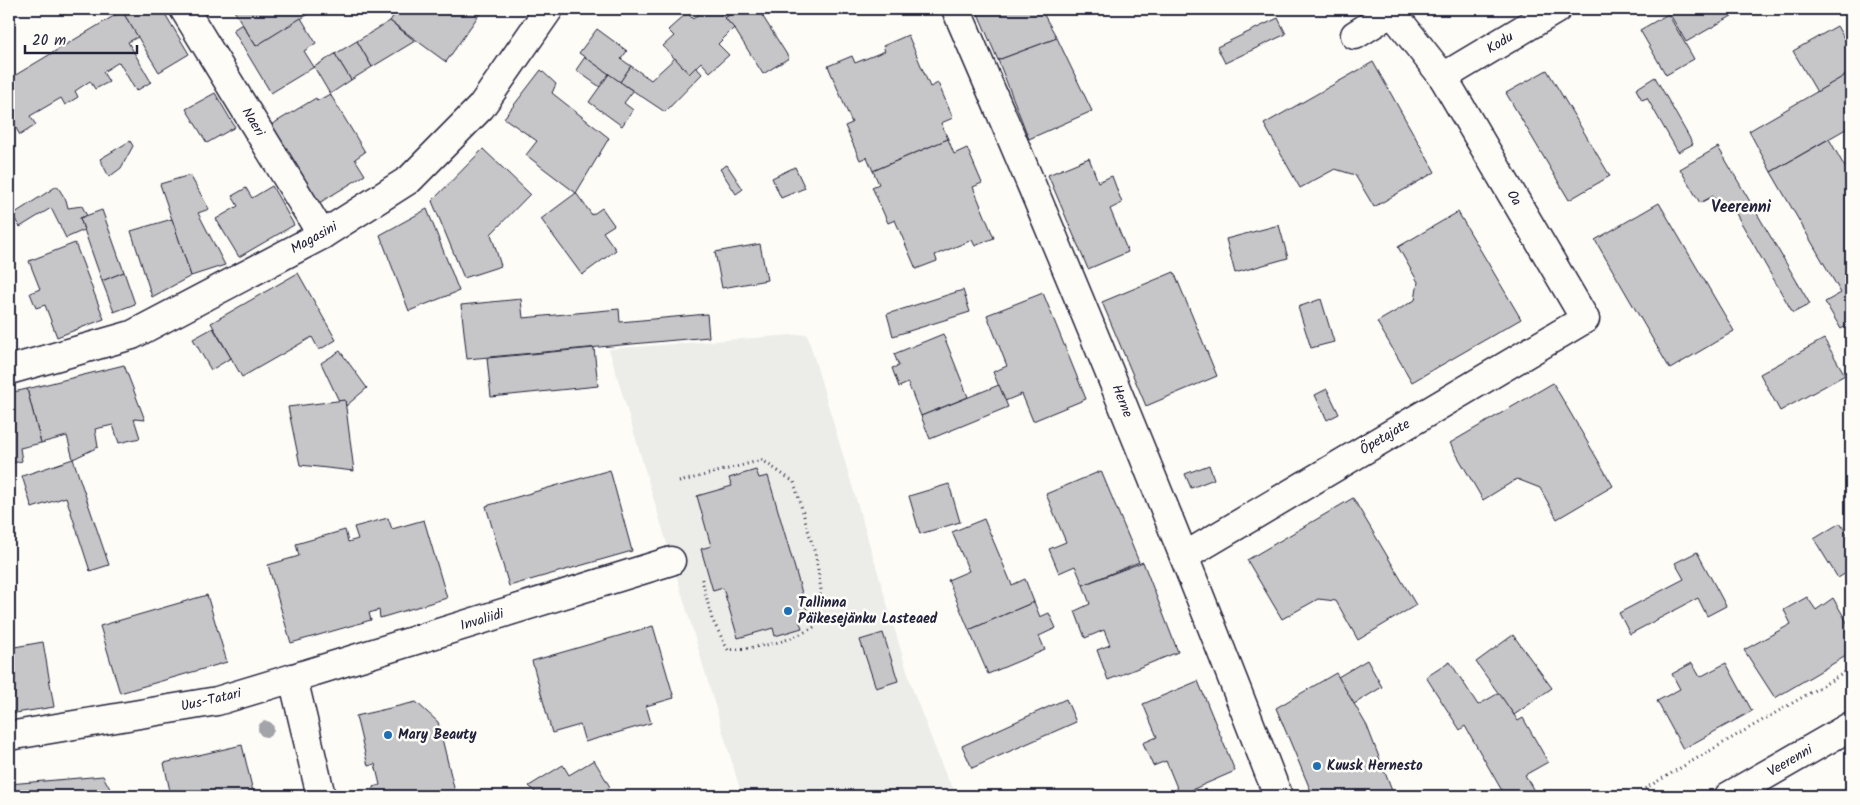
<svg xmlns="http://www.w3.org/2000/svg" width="1860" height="805" font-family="Kalam,sans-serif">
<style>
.built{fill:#ecece9}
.building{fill:#c6c6c8;stroke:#22223b}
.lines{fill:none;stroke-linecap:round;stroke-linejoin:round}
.minor-casing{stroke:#22223b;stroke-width:31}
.path{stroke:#22223b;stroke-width:3;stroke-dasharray:1 4;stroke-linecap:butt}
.minor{stroke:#fdfcf7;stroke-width:28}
.tree{fill:#a3a3aa}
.poi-dot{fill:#1f6fb2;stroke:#fdfcf7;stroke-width:2}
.labels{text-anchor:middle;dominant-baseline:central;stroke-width:5;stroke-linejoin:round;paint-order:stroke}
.street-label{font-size:14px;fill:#22223b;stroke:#fdfcf7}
.poi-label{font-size:14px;font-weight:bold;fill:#22223b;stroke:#fdfcf7;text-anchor:start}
.quarter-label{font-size:16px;font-weight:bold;fill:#22223b;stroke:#fdfcf7}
</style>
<rect width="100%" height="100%" fill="#fdfcf7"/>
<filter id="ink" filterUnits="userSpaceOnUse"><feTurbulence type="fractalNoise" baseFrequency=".02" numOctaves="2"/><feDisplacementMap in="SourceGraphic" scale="10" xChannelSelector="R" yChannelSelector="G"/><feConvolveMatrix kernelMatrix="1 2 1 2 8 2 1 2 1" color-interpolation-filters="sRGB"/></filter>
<g filter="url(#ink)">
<polygon class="built" points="807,334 913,691 946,776 958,796 742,796 609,349"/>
<g class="building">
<polygon points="126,9 162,9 189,54 159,72 122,11"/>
<polygon points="233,9 317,9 256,46"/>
<polygon points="398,9 483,9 446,62 390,21"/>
<polygon points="616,9 630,9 627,15"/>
<polygon points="704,9 717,9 734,28 718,44 729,55 710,72 701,62 689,74 663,46 674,36 668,30 687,13 693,19"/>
<polygon points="717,9 735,9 736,10 725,18"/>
<polygon points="738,9 758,9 789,58 763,74 734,28 725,18"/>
<polygon points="758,9 774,9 763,16"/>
<polygon points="976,9 1059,9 1044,15 1057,38 998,60"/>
<polygon points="1667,9 1744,9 1686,42"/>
<polygon points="122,11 138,37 128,42 151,82 136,91 119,62 103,72 109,82 95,89 90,81 75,91 78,97 65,105 61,98 30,116 36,125 20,135 10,118 9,119 9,79"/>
<polygon points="1668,14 1694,59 1666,75 1640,30"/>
<polygon points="301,18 316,43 304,51 314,67 271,93 233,30 242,24 256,46"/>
<polygon points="1278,18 1286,34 1225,63 1217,47"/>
<polygon points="390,21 415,41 372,67 357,41"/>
<polygon points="1837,26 1851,50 1851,72 1817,92 1793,51"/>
<polygon points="597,29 627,51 621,59 631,66 620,82 579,53"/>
<polygon points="908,35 930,87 938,83 953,118 941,123 948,139 873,171 867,157 860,160 845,126 852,123 828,66 852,56 855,63 885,51 883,46"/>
<polygon points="1057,38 1092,111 1029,139 998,60"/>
<polygon points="357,41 372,67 351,80 335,54"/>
<polygon points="335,54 351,80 330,94 314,67"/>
<polygon points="585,57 609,74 600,87 576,70"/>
<polygon points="675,58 689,74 696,67 702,74 665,112 620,82 631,66 651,80"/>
<polygon points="1373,62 1435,172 1374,207 1355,175 1335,169 1300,188 1264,124"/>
<polygon points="541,70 556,84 552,93 609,138 576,193 526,155 537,141 504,118"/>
<polygon points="1547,70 1610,176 1569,200 1506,93"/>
<polygon points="1851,72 1851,126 1771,172 1749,131"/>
<polygon points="609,74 633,91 624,103 633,110 622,126 589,102"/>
<polygon points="1655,77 1693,144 1678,152 1647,98 1642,100 1636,89"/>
<polygon points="215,93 235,127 207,143 186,109"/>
<polygon points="330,94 365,152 355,159 365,175 319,203 271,125 316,98 317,101"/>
<polygon points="948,139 954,154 967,148 982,183 973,187 994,238 975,246 972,240 935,255 937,261 916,269 895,220 888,223 872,187 879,184 873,171"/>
<polygon points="1829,139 1851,178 1851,323 1841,329 1825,302 1841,293 1771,172"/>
<polygon points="130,141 133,146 121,168 109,177 100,159"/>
<polygon points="1718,147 1810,304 1793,313 1731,205 1721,211 1713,196 1700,203 1680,169"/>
<polygon points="483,149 530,194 491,234 501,266 464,278 432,201"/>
<polygon points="1089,158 1098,182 1112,176 1122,203 1110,209 1128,252 1088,269 1048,175"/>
<polygon points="727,165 743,189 736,194 720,169"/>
<polygon points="795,167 805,188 781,198 772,178"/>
<polygon points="190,175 209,209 198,213 225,265 191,276 160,184"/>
<polygon points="57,186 66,200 68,208 82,206 87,216 80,218 84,230 66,238 51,208 20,227 12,215"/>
<polygon points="272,186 294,225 239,257 216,219 238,206 232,196 246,188 252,198"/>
<polygon points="576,193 592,215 602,208 614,225 603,232 616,250 582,275 541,219"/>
<polygon points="1659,203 1734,331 1670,369 1595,240"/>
<polygon points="427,209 459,291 409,311 380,235"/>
<polygon points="102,210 124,272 102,281 80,218"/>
<polygon points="1458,212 1521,319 1412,382 1377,322 1415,300 1418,282 1398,247"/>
<polygon points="172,219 191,276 152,297 131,231"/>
<polygon points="1279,225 1288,258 1235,273 1226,239"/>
<polygon points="75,243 104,319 57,337 45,305 36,308 30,293 40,289 29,261"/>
<polygon points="760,244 767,280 722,288 715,252"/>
<polygon points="124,272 135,304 114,312 102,281"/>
<polygon points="1174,272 1217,376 1146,406 1102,302"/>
<polygon points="298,273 336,340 319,350 312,337 242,377 211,323"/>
<polygon points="963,290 970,312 893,336 887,314"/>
<polygon points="1043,293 1086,399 1033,421 1022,394 1005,401 993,372 1007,366 987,315"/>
<polygon points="521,299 523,318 619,309 620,322 707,314 709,337 467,359 461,305"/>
<polygon points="1321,299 1334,342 1311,348 1298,307"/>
<polygon points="213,328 231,358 211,370 193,339"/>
<polygon points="943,334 968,397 921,416 908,383 899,387 892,368 899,366 894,354"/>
<polygon points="1824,339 1845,375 1780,411 1760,374"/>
<polygon points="594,348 598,386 491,397 487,358"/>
<polygon points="340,351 367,388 346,406 345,400 339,401 321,363"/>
<polygon points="124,365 145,420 134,419 140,438 119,443 113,425 95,429 98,447 73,459 67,436 41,443 27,389"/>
<polygon points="1553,383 1613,486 1557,519 1540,488 1517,479 1483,500 1450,443"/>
<polygon points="999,385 1008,407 930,439 921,416"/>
<polygon points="27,389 41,443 20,448 22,461 9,464 9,393"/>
<polygon points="1327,389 1339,414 1327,420 1315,395"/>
<polygon points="345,400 354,471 300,465 288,407"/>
<polygon points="73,459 109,565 90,571 66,497 32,508 22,476"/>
<polygon points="1209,465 1214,479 1191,488 1185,474"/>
<polygon points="610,470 632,551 509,586 486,506"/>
<polygon points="756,470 759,478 768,476 809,617 799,620 802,628 775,636 773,628 738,638 723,588 713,591 701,549 711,546 697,496 732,486 729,478"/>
<polygon points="1101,471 1139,562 1083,585 1075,566 1059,573 1049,549 1066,542 1046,494"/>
<polygon points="949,484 960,522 920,534 909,496"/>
<polygon points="1353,498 1416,605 1358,640 1336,601 1318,599 1282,619 1247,560"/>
<polygon points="388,518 392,529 424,520 447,598 380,618 379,610 369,613 371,620 291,643 268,565 299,556 296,544 345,530 348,542 358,539 354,527"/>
<polygon points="984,519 1012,585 1025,579 1034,602 969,630 948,580 969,571 952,532"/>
<polygon points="1840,523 1851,540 1851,570 1838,578 1814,539"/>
<polygon points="1697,552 1726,606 1707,616 1698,598 1630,634 1619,613 1684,579 1675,563"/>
<polygon points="1143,562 1178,652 1108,680 1097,650 1110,645 1104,630 1085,638 1075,611 1090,604 1083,585"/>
<polygon points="207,595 227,662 120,693 100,626"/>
<polygon points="1807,597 1816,610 1833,598 1851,629 1851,653 1775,698 1744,650 1791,624 1784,610"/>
<polygon points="1034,602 1040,617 1049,613 1056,628 1039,636 1045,650 988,674 969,630"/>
<polygon points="653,626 674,698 646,706 651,723 585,742 580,725 552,733 532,661"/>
<polygon points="883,633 898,681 876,688 860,640"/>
<polygon points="1513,635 1552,688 1514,715 1476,662"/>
<polygon points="43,642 54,707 9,714 9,648"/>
<polygon points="1367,660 1382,687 1354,704 1338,677"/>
<polygon points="1450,662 1478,705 1499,693 1518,721 1523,718 1548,762 1525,775 1537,796 1505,796 1465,726 1460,730 1426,677"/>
<polygon points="1692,663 1700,677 1726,663 1752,711 1683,749 1657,701 1680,689 1672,674"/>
<polygon points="1336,673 1367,726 1394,796 1313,796 1276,708"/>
<polygon points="1198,681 1235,771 1180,795 1166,761 1153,766 1143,743 1157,737 1143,704"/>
<polygon points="1066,699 1076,722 972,768 962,746"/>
<polygon points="416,702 438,722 456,796 375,796 373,787 380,785 375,764 368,766 356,716"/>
<polygon points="242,745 254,796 171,796 164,763"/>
<polygon points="594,760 610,787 595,796 539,796 529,786 563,765 569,775"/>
<polygon points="103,776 114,796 9,796 9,784"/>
</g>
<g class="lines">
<defs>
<g id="minor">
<polyline points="184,9 322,235"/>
<path d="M956,9C1069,269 1176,532 1278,796"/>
<polyline points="1443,77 1557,9"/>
<polyline points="9,370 132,335 322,235 410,179 481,107 549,9"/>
<polyline points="1185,556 1585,319 1443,77 1392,12 1355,35"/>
<polyline points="293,678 671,561"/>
<polyline points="9,736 217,701 293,678 321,796"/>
<polyline points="1729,796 1851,726"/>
</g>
</defs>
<use href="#minor" class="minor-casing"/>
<g class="path">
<path d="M679,482L762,460L794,482L816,557L821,590L817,625C789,643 761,647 728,650L712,619L701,576"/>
<polyline points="1632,796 1851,669"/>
</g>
<use href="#minor" class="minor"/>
</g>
<circle class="tree" cx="266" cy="729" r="8"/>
</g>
<g class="poi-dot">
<circle cx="788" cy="611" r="5"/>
<circle cx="388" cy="735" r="5"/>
<circle cx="1317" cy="766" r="5"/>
</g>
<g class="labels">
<g class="street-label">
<text transform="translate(1500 43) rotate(-31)">Kodu</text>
<text transform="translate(253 122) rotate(59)">Naeri</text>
<text transform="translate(1514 198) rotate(60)">Oa</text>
<text transform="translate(314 238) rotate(-29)">Magasini</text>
<text transform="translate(1122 401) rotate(68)">Herne</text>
<text transform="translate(1385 437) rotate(-31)">Õpetajate</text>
<text transform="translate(482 620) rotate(-17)">Invaliidi</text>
<text transform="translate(211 700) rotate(-13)">Uus-Tatari</text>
<text transform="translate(1790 761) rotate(-30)">Veerenni</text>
</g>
<g class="poi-label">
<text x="798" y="603">Tallinna<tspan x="798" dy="16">Päikesejänku Lasteaed</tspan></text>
<text x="398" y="735">Mary Beauty</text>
<text x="1327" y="766">Kuusk Hernesto</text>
</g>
<g class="quarter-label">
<text x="1741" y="207">Veerenni</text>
</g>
</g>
<rect width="1860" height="805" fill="none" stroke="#fdfcf7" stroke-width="30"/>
<rect x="15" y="15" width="1830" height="775" fill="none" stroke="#22223b" stroke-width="2" filter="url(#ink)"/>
<path d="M25 45v8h112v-8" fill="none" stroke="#22223b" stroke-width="2.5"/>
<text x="32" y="45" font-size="15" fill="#22223b" stroke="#fdfcf7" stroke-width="4" paint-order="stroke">20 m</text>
</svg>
